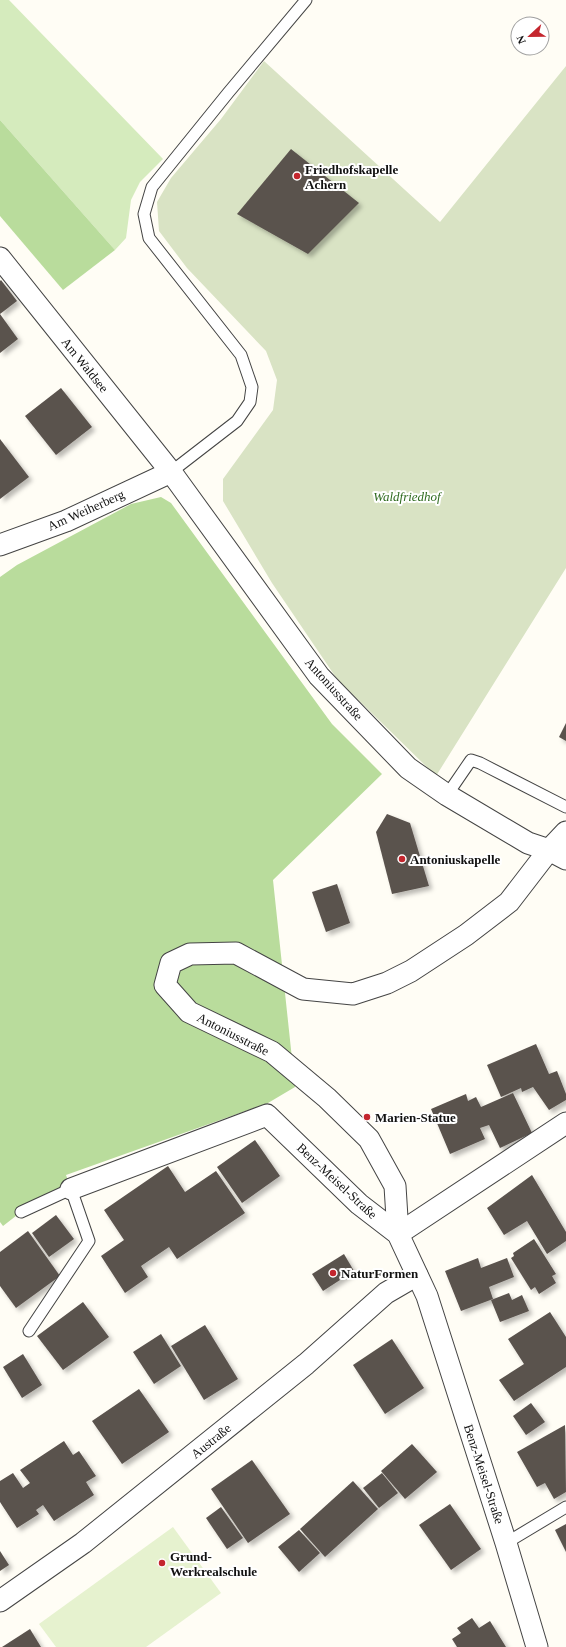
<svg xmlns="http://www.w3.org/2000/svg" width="566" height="1647" font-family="'Times New Roman',serif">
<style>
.green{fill:#d5ebbd}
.forest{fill:#b9dc9c}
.cemetery{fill:#d9e3c4}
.pitch{fill:#e6f2cf}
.building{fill:#5a524d;filter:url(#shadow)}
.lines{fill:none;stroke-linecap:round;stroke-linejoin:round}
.service-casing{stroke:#444;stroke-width:13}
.minor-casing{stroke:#444;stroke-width:23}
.service{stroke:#fff;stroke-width:11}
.minor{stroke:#fff;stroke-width:21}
.poi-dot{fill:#c4262e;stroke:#fff;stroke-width:1.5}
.labels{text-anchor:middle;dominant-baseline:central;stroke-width:4;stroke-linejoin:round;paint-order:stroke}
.poi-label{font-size:13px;font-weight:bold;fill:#111;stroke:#fff;text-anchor:start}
.street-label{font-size:13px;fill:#111;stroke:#fff}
.park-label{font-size:13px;font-style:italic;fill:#2f6b1f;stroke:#fff}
</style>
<defs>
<filter id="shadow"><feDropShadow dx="3.5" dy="3.5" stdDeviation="2" flood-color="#0004"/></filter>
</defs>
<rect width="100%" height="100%" fill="#fffdf5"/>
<polygon class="green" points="0,0 9,0 163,159 140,182 131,200 126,238 115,250 0,120"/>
<g class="forest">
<polygon points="0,120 115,250 63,290 0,216"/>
<polygon points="161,497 171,503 332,724 382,774 273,880 295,1087 268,1103 66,1175 71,1189 21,1212 3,1226 0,1222 0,577 17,565 131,504"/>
</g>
<polygon class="cemetery" points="264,61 440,222 566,66 566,568 436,776 337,679 272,583 223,501 223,479 273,410 277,380 266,351 187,268 159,231 157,202 171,178 221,119"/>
<polygon class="pitch" points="173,1527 221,1593 146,1647 56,1647 39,1624"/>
<g class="building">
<polygon points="291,149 359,203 308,254 237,214"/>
<polygon points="1,280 17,301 0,314 0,281"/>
<polygon points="0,314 18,339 0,353"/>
<polygon points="61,388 92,427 56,455 25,416"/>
<polygon points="0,439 29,477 0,499"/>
<polygon points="566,723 566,741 559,737"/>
<polygon points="387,814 410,823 429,886 392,894 376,832"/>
<polygon points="337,884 350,923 326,932 312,892"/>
<polygon points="536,1044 549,1074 557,1071 566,1094 566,1100 549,1110 533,1087 522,1092 521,1088 501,1097 487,1065"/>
<polygon points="513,1093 532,1133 500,1148 489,1125 480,1128 485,1139 450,1154 431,1109 466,1094 468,1101 476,1097 481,1107"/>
<polygon points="255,1140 280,1176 242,1203 217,1167"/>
<polygon points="168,1166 185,1192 216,1171 245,1213 177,1259 169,1247 141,1266 148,1277 125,1293 101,1256 124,1240 104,1210"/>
<polygon points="532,1175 566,1232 566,1241 547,1254 527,1221 504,1235 487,1208"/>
<polygon points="56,1215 74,1239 49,1257 32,1233"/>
<polygon points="28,1231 60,1276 16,1308 0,1286 0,1252"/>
<polygon points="534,1239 556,1274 552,1276 556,1283 539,1294 535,1287 531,1290 511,1258 514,1256 513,1253"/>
<polygon points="344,1254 354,1271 323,1291 312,1274"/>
<polygon points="478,1258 481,1268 507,1258 514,1277 489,1287 493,1299 461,1311 445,1271"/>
<polygon points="509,1293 512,1300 522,1295 529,1311 500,1322 491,1300"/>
<polygon points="83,1302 109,1337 63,1370 37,1336"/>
<polygon points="550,1312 566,1337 566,1367 514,1401 499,1380 524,1364 508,1339"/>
<polygon points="205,1325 238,1379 204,1400 171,1346"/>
<polygon points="161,1334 181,1366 154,1384 133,1352"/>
<polygon points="392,1339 424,1388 385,1414 353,1365"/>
<polygon points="23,1354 42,1385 22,1398 3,1367"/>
<polygon points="139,1389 169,1432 122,1464 92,1421"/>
<polygon points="531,1403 545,1422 526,1435 513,1416"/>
<polygon points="565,1425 566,1492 554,1499 545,1483 537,1487 517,1452"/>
<polygon points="64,1441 73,1455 79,1451 96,1476 86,1482 94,1495 54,1521 43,1505 36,1510 39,1514 17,1528 0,1502 0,1481 13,1473 23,1488 30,1483 20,1470"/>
<polygon points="412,1444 437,1472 405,1499 381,1471"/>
<polygon points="252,1460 290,1514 248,1543 211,1489"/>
<polygon points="382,1473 398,1493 379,1508 363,1488"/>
<polygon points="353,1481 378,1509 325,1557 300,1529"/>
<polygon points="450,1504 481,1549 451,1570 419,1525"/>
<polygon points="221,1507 243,1538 227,1549 206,1518"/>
<polygon points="566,1524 566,1552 555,1530"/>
<polygon points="299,1530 320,1553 299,1572 278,1547"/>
<polygon points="0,1551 9,1565 0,1571"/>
<polygon points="472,1618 479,1628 490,1621 506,1647 457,1647 452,1639 461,1633 457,1628"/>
<polygon points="30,1629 41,1647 2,1647"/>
</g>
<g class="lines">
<defs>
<g id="service">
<polyline points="171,472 237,421 250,402 252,387 241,355 149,238 144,214 152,187 228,93 306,0"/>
<polyline points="447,795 471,760 480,763 566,807"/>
<polyline points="21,1212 71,1189 89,1241 29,1331"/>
<polyline points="506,1543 566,1507"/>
</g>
<g id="minor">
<polyline points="0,258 171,472 319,676 408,768 447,795 528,843 549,850 566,859"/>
<polyline points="0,545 66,521 171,472"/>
<polyline points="71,1189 267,1115 359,1204 398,1234 427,1296 506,1543 537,1647"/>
<polyline points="398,1234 395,1186 369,1139 327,1098 272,1052 189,1012 165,985 171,963 190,954 236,953 303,989 353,994 387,983 411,971 466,935 509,902 549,850 566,832"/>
<polyline points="398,1234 566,1123"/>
<polyline points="0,1601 83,1543 306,1364 386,1293 417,1275"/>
</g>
</defs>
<use href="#service" class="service-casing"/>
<use href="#minor" class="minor-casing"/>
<use href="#service" class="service"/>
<use href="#minor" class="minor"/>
</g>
<g class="poi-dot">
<circle cx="297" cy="176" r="4"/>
<circle cx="402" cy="859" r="4"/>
<circle cx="367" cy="1117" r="4"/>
<circle cx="333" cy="1273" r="4"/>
<circle cx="162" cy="1563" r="4"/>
</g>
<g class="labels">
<g class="poi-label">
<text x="305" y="169">Friedhofskapelle<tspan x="305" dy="15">Achern</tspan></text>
<text x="410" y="859">Antoniuskapelle</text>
<text x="375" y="1117">Marien-Statue</text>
<text x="341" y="1273">NaturFormen</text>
<text x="170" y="1556">Grund-<tspan x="170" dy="15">Werkrealschule</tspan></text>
</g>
<g class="street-label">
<text transform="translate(85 365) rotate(51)">Am Waldsee</text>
<text transform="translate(86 510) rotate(-24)">Am Weiherberg</text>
<text transform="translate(334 689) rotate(48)">Antoniusstraße</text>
<text transform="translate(233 1034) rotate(27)">Antoniusstraße</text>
<text transform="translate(337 1181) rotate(43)">Benz-Meisel-Straße</text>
<text transform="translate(211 1441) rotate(-39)">Austraße</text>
<text transform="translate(484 1474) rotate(72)">Benz-Meisel-Straße</text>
</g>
<g class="park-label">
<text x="407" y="496">Waldfriedhof</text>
</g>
</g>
<g transform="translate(530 36) rotate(248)"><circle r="19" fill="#ffffff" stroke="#a0a0a0"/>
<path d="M0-3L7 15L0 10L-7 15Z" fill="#c4262e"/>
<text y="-6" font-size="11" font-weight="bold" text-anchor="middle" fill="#111111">N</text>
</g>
</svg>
